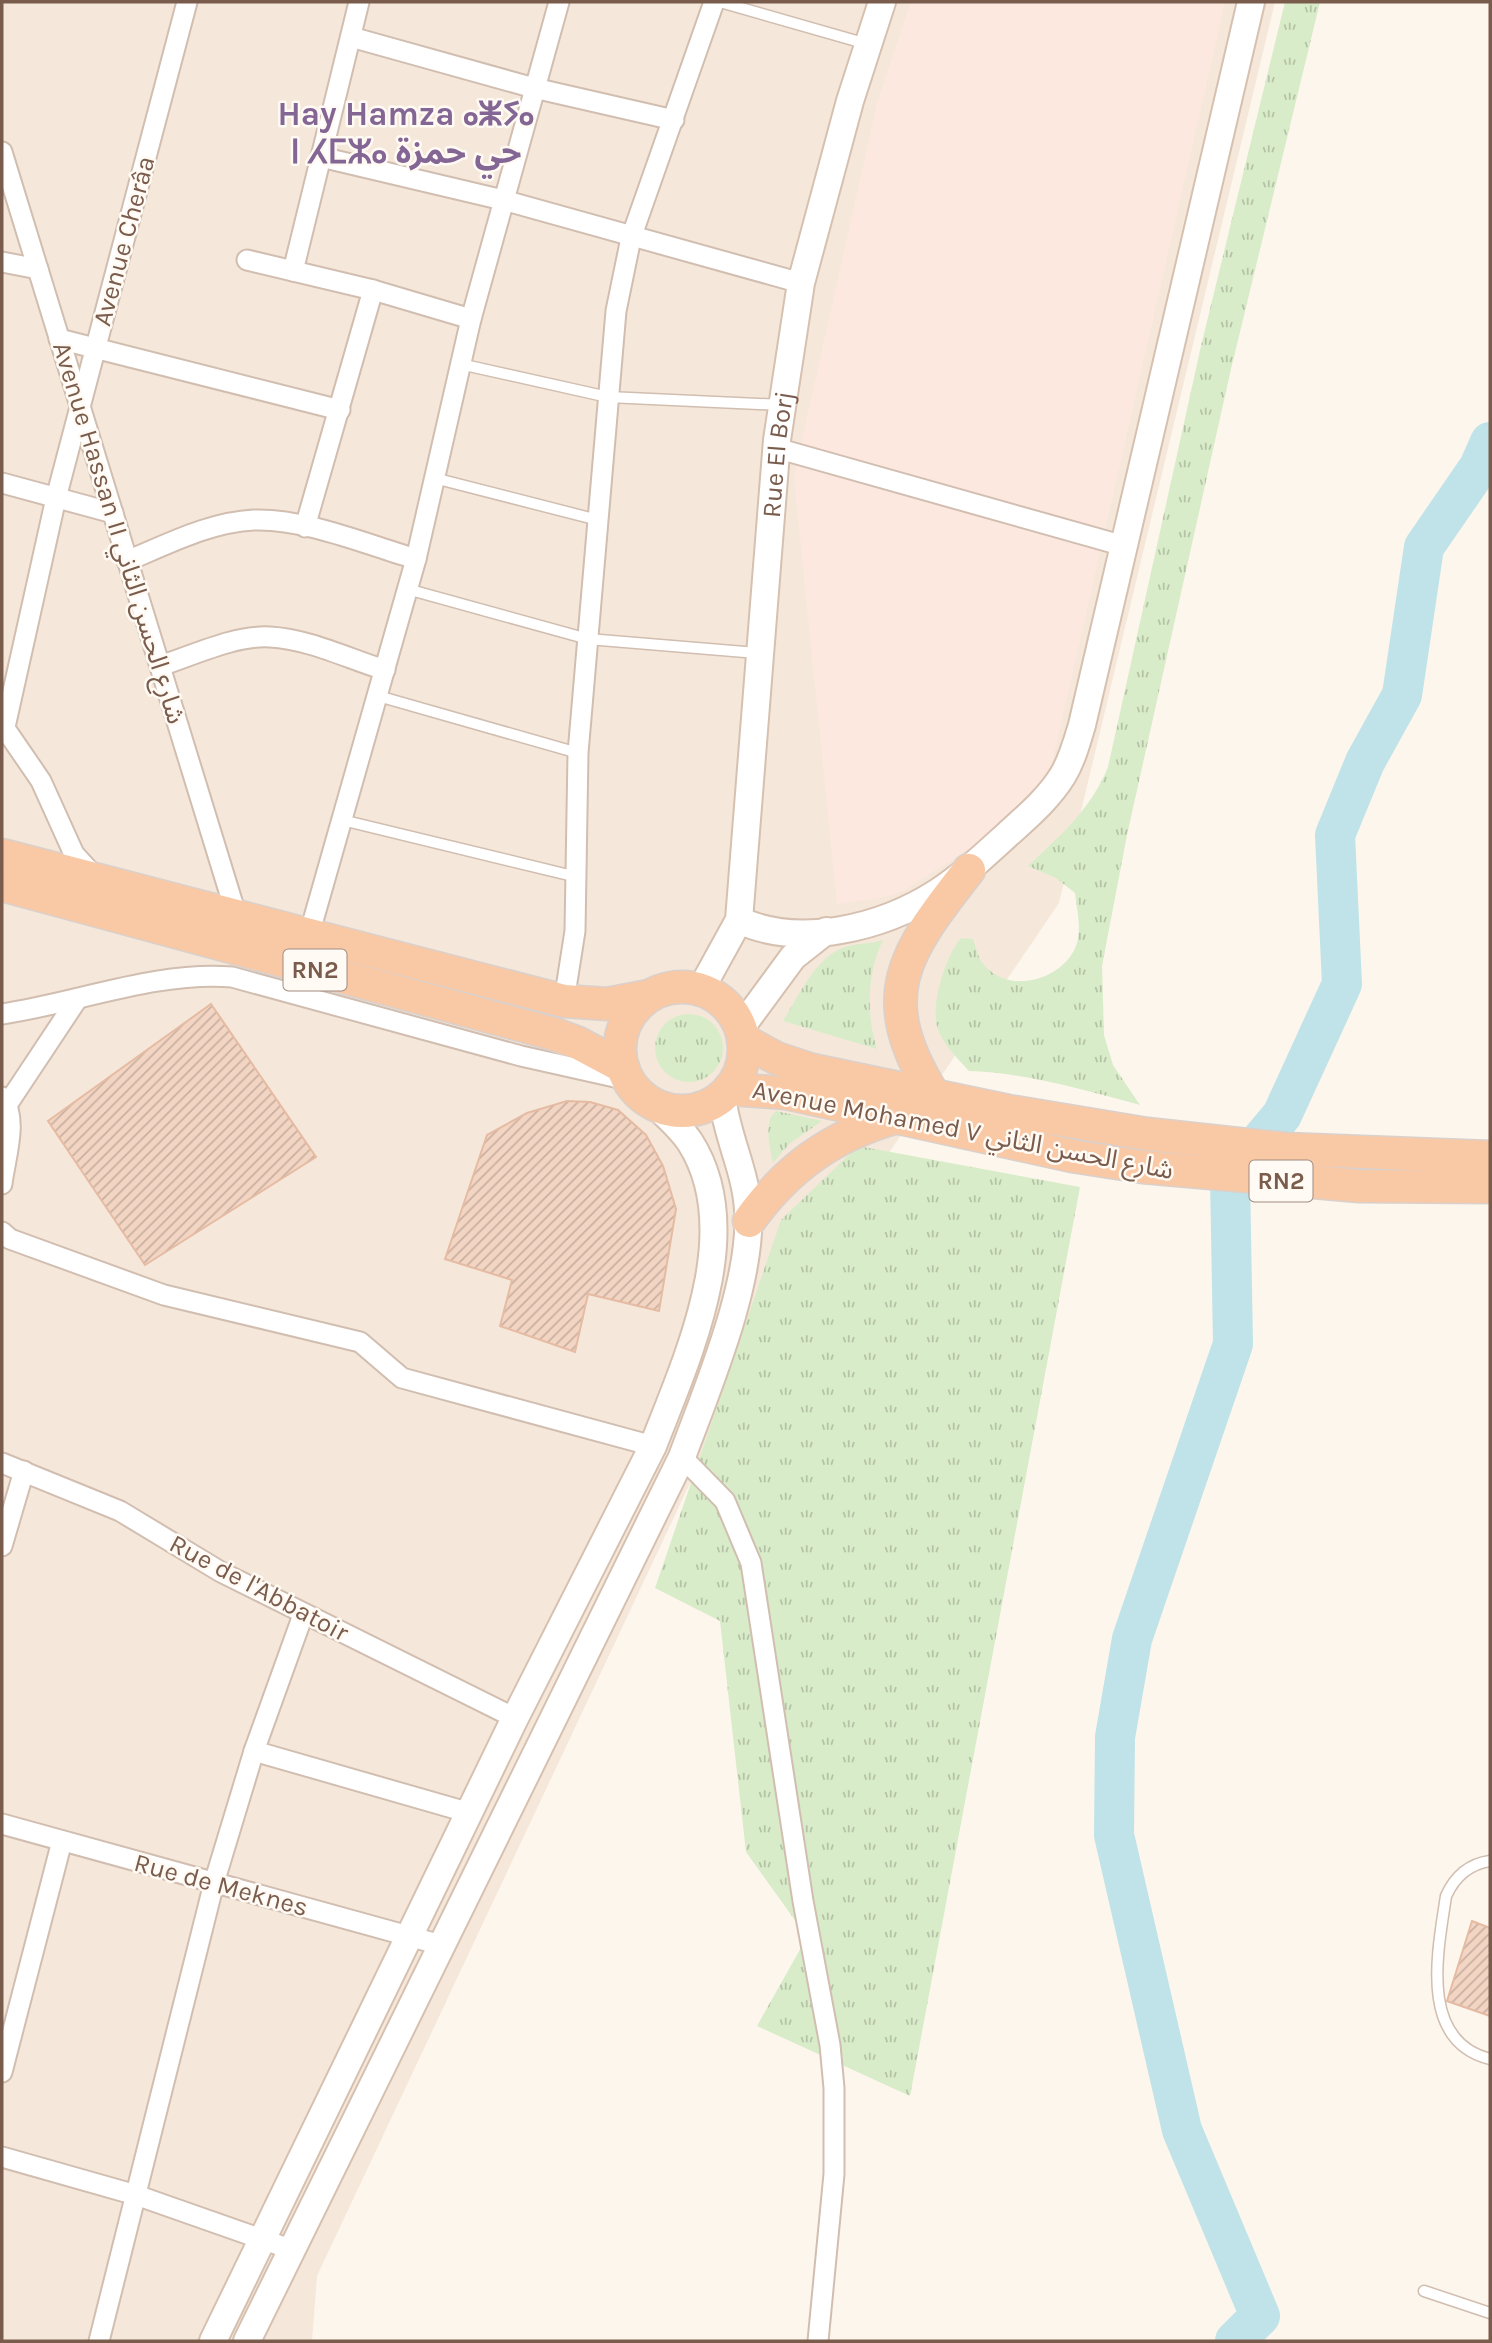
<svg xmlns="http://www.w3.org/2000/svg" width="1492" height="2343" font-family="Karla,'Noto Sans Arabic','Noto Sans Tifinagh',sans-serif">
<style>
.residential{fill:#f5e8da}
.commercial{fill:#fde8e0}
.grass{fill:url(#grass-tufts)}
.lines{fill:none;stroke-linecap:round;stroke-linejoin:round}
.river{stroke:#bfe3e8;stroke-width:40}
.building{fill:url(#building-hatch);stroke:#e6bba3;stroke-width:2}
.service-casing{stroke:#d1beb0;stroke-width:13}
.minor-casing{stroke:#d1beb0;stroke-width:23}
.secondary-casing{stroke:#d6c0b0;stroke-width:30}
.trunk-casing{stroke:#dad1cd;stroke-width:35}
.service{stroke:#fff;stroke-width:10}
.minor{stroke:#fff;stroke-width:19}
.secondary{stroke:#fff;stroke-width:26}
.trunk{stroke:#f9c8a4;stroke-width:32}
.labels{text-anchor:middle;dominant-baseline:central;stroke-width:5;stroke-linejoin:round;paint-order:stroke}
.shield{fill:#fffaf3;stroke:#a28b7f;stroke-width:2}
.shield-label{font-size:24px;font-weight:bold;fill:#7a5c4d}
.street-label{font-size:26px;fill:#7a5c4d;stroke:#fffaf3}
.district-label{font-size:33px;font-weight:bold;fill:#846695;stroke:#fffaf3}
</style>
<defs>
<pattern id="grass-tufts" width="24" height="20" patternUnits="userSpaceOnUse" patternTransform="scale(1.75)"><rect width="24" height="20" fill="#d8ecc9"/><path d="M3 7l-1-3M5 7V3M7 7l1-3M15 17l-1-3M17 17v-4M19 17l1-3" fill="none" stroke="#b4c2a5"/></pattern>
<pattern id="building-hatch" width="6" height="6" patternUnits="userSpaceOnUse" patternTransform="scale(1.75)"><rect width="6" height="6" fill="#f3d5c3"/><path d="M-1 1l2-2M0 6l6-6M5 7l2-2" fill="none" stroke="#cab0a1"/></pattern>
</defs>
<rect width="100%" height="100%" fill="#fdf6ec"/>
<polygon class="residential" points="2,2 1275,2 1059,903 748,1360 317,2276 312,2341 2,2341"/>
<polygon class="commercial" points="911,2 1225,2 1052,763 1038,788 993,833 903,891 885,897 837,904 794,476 877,104"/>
<g class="grass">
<path d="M1285,2H1320L1231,369L1127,835L1102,966L1104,1035L1113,1065L1140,1105C1088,1091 1022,1072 969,1071C957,1058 938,1039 936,1021C933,998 946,955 961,938L973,939C975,945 977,953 980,959C1002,997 1062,982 1076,946C1082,930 1077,909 1075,893L1056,878L1028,866C1061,835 1091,809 1108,767L1201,346Z"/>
<path d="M883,940C867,972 866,1015 877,1049L783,1021C798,997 816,956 845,947C858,943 871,944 883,940Z"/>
<circle cx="689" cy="1048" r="34"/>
<path d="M776,1111L822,1121L789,1144L773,1163C770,1148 763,1120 776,1111Z"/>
<polygon points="858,1146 1080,1187 910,2096 757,2026 807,1937 746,1852 720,1621 655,1588 781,1220"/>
</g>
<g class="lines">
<polyline class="river" points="1235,2341 1260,2316 1182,2130 1114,1835 1115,1737 1132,1639 1233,1344 1230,1177 1282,1115 1342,984 1335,835 1365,762 1402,695 1424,547 1479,467 1490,442"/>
</g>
<g class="building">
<polygon points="211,1004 316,1157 145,1265 48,1121"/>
<polygon points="567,1101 590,1102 618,1110 646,1135 663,1166 676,1209 659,1311 588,1294 575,1352 500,1326 512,1280 445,1259 487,1135 527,1113"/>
<polygon points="1472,1921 1490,1928 1490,2016 1447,2001"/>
</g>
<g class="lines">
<defs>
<g id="service">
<polyline points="720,2 867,44"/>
<polyline points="460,364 608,397 782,405"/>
<polyline points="434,478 598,520"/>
<polyline points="407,589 588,639 757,653"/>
<polyline points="378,696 578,753"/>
<polyline points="342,820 577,877"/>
<path d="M1490,1861C1469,1864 1455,1876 1446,1896C1438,1950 1418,2041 1490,2059"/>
<polyline points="1424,2291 1490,2313"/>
</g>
<g id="minor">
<polyline points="351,37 534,88 674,120"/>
<polyline points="2,152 236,914"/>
<polyline points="321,157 503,200 801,283"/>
<polyline points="247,260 373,290 471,319"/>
<polyline points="2,262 38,269"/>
<polyline points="293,271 359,2"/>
<polyline points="59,339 340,410"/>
<polyline points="776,448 1124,546"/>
<polyline points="2,483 113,513"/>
<polyline points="305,527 373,290"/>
<path d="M127,561C168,544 210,522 254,520C304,518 368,545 416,559"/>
<path d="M160,666C194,655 235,635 270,637C309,639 349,659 385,670"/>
<polyline points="2,724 41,781 74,854 95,877"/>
<polyline points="5,727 56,498 187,2"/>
<polyline points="309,935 416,559 471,319 559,2"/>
<polyline points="564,1001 575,931 578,753 616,311 631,238 714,2"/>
<path d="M2,1014C77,1003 156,971 232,977L521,1056L628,1080"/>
<path d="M2,1097C19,1119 5,1158 2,1184"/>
<polyline points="7,1105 76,1001"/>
<polyline points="2,1232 10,1239 164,1295 360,1342 402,1378 653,1446"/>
<polyline points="682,1457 725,1501 751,1563 803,1901 830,2045 834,2088 834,2174 818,2341"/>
<polyline points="2,1463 120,1511 221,1572 515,1718"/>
<polyline points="2,1546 24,1471"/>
<polyline points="254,1751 470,1813"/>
<polyline points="2,1824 441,1945"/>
<polyline points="2,2072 62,1841"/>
<polyline points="2,2157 136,2195 290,2249"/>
<polyline points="99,2341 214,1883 254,1751 303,1615"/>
</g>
<g id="secondary">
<path d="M739,920C800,949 884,927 938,892C964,875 986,854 1008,834C1028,816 1049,798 1063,775C1072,760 1077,742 1082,725L1251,2"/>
<path id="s1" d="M701,989L739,920L777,440L801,283L850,101L882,2"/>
<polyline points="740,1029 793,957 826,931"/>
<path d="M213,2341L515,1718L653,1446C687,1358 747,1231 690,1142C680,1127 666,1115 653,1103"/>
<path d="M247,2341L682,1457C707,1389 753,1282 748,1210C746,1171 726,1135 722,1096"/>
</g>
<g id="trunk">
<polyline points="2,855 564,1001 607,1004 649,996"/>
<polyline points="2,885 554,1034 578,1043 623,1067"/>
<circle cx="682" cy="1049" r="62"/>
<polyline points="743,1040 776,1058 812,1070 1008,1111 1147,1134 1286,1149 1490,1157"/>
<polyline points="729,1089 786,1093 1072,1156 1143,1167 1359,1186 1490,1187"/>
<path d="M933,1094C872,995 904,953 969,870"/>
<path d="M749,1221C787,1168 832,1136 894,1118"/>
</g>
</defs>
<use href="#service" class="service-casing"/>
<use href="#minor" class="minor-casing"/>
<use href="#secondary" class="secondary-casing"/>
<use href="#trunk" class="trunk-casing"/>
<use href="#service" class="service"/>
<use href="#minor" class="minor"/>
<use href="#secondary" class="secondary"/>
<use href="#trunk" class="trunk"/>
</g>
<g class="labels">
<g class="shield">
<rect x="283.5" y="949.5" width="63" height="41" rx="5"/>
<rect x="1249.5" y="1160.5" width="63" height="41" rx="5"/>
</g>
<g class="shield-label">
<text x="315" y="970">RN2</text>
<text x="1281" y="1181">RN2</text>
</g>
<g class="street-label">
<text transform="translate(124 241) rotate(-75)">Avenue Cherâa</text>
<text stroke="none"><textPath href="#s1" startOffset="546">Rue El Borj</textPath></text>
<text transform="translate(119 533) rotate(73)">Avenue Hassan II شارع الحسن الثاني</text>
<text transform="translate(963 1130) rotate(11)">Avenue Mohamed V شارع الحسن الثاني</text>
<text transform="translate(259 1588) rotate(28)">Rue de l'Abbatoir</text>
<text transform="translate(221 1885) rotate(15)">Rue de Meknes</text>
</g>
<g class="district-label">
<text x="406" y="114">Hay Hamza ⴰⵥⵢⴰ<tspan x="406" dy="38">ⵏ ⵃⵎⵣⴰ حي حمزة</tspan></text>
</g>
</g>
<rect width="1492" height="2343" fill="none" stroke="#7a5c4d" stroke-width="7"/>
</svg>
